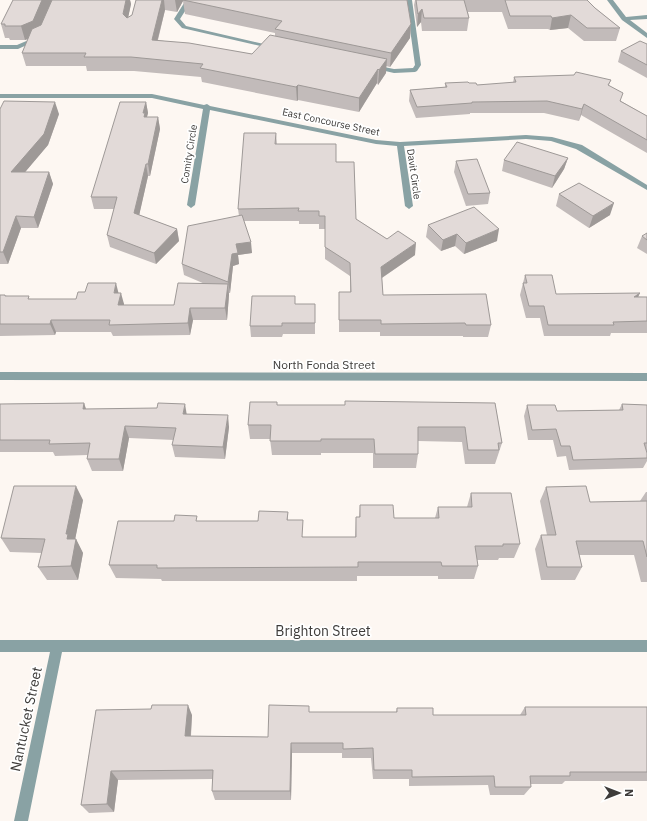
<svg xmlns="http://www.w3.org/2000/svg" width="647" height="821" font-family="'IBM Plex Sans',sans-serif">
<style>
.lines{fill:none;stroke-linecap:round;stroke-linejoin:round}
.minor{fill:#89a2a4;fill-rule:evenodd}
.wall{fill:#c2bbba;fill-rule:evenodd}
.shaded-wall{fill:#9e9997}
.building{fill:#e2dad8;stroke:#9e9997}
.labels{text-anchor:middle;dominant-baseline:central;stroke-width:3.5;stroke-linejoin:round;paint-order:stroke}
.far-street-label{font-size:10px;fill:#3e3c3a;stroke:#fff}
.street-label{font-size:12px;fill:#3e3c3a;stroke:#fff}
.near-street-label{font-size:14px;fill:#3e3c3a;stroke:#fff}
</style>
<rect width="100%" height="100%" fill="#fdf7f2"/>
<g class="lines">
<g class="minor">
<polygon points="186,0 192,0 180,19 186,26 277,47 274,49 182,28 174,19"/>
<polygon points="406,0 412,0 421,65 417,71 415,72 394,73 372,68 372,66 374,65 394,69 413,68 415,65"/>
<polygon points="607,0 613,0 626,17 647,15 647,19 630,20 647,33 647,38 622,20"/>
<polygon points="38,36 41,38 40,39 18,49 0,49 0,45 17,45"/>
<polygon points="0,94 152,94 204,105 207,104 210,106 376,140 400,142 526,135 552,137 582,145 647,185 647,190 576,149 551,141 526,139 404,146 413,206 409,209 405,206 397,146 376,144 210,110 195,205 191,208 187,205 203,109 152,98 0,98"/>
<polygon points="0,372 647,373 647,381 0,380"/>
<polygon points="0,640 647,640 647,652 62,652 28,821 14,821 50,652 0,652"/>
</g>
</g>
<g class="wall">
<path d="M13,0H130L131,4L128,17L132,15L136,0H407L411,24L410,38L390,67L386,66V73L378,85L377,83L359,112L298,100L297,101L202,82L201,77L134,71H87L86,66H26L22,53L28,39L25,40H10L9,38H5L1,24ZM183,1L185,14L275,33V36L252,54L158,40L165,10L177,12Z"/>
<polygon points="415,0 587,0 595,8 620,28 616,41 584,41 568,28 550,30 548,29 508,29 502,12 468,12 469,18 467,31 422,31 421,22 417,27 414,5"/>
<polygon points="647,44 647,78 618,62 621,51"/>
<polygon points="514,77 611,80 609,85 621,101 647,116 647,153 581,115 579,121 544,113 470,113 470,114 416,118 409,101 410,90 445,87 445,83 469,83 477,85 513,83"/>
<polygon points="146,102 148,113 147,117 158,117 160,129 150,176 148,176 139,215 177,229 179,241 156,264 110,247 107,235 114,209 94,209 91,197"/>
<polygon points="0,109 59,114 48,145 25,172 49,172 53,184 38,228 21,228 8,264 0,264"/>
<polygon points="276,133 277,144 336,162 356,219 387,239 415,255 382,278 383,295 491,325 488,337 463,337 463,336 380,336 380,332 339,332 339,292 350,292 350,276 325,259 325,229 319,229 319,224 299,224 299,221 244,221 252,253 238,255 239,264 233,266 230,293 229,293 229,295 227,320 193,320 190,335 113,336 111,332 56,332 55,335 0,336 0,295 31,299 76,299 118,293 124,304 124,305 174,305 205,284 184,275 182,264 239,216 238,209"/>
<polygon points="568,158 564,169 552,188 502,171 504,160"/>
<polygon points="456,161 490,193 488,204 466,206 454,172"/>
<polygon points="559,194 610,215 589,228 556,206"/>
<polygon points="428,225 497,241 464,254 455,246 441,251 426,237"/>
<polygon points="647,233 647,254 637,248 642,236"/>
<polygon points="525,275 556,294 647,297 647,333 611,333 610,336 544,336 540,318 526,318 520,295"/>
<polygon points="295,304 315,304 315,334 283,334 282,337 251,337 250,326"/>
<polygon points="84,403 86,409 187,414 229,427 225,459 175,457 172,445 174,440 129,438 123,471 92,471 87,459 88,455 55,456 53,452 0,452 0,404"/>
<polygon points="495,403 502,443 495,464 465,464 462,442 418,441 418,454 416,468 373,468 373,453 321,453 321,455 272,455 270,439 250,439 248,425 277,405 345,405"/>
<polygon points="622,404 647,405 647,461 643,468 569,470 566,456 557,457 553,440 528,440 524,416 527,405 557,411 619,410"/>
<polygon points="546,487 590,502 640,501 646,492 647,492 647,582 641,582 634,555 579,555 582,567 575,580 541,580 535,549 541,535 547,535 540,501"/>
<polygon points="471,493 520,544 514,558 499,558 498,560 477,560 478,566 474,579 438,579 438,576 357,576 357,581 162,581 161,579 116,578 109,565 198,521 258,521 288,512 288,520 303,537 355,537 356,517 359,517 360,505 394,518 435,518 438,507 467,507"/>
<polygon points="83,500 75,539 76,539 83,553 78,580 47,580 38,567 42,553 10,552 1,538"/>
<polygon points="525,707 647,707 647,781 565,781 562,784 531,784 531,787 524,795 490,795 488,785 409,786 409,779 373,779 371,758 342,758 342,753 292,753 291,800 215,800 212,791 213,779 118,780 114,812 89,813 81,805 96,710 192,715 191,736 268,737 310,712 396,712 397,708 433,715 520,715"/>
</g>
<g class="shaded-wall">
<polygon points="42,0 53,0 37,35 25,40 21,26"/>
<polygon points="126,0 130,0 131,4 126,28 123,14"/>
<polygon points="162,0 164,0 165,10 154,54 152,40"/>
<polygon points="175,0 184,0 183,0 183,1 177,12"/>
<polygon points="422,9 421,22 417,27 418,14"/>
<polygon points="571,15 568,28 550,30 552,18"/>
<polygon points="411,24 410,38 390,67 391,53"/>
<polygon points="387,59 386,73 378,85 379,70"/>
<polygon points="378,69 377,83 359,112 359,98"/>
<polygon points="298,85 298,100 297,101 296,87"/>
<polygon points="55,102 59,114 48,145 15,184 11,172"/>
<polygon points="146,102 148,113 146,120 146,129 143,113"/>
<polygon points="584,104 581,115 579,121 582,109"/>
<polygon points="158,117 160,129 150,176 148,164"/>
<polygon points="568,158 564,169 552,188 555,176"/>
<polygon points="146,164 148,176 137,225 134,213"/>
<polygon points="49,172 53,184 38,228 34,217"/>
<polygon points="614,203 610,215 589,228 593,216"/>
<polygon points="16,216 21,228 8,264 3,252"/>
<polygon points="177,229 179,241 156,264 154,253"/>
<polygon points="499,229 497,241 464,254 466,243"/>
<polygon points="457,234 455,246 441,251 443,240"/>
<polygon points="251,242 252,253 238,255 239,264 233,266 230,293 228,282 232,254 236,244"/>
<polygon points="416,243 415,255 380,279 381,267"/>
<polygon points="116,283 119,295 114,293"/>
<polygon points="228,284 229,295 227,320 225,308"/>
<polygon points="121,293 124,304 121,317 118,305"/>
<polygon points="640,293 635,304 634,297"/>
<polygon points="190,308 193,320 190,335 188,323"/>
<polygon points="51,320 56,332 55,335 50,324"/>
<polygon points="84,403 88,416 83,409"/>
<polygon points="185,404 187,416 183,414"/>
<polygon points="228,415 229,427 225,459 223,447"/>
<polygon points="125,426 129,438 123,471 119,459"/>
<polygon points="76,486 83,500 74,545 76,539 83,553 78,580 71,566 66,534"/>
<polygon points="188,705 192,715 190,746 185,736"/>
<polygon points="291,743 292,753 291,800 290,791"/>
<polygon points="111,771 118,780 114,812 107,804"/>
</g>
<g class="building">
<polygon points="13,0 42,0 33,21 21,26 5,26 5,24 1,24"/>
<polygon points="52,0 126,0 123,14 127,18 132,15 136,0 162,0 152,40 189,43 252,54 270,35 387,59 379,70 378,69 359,98 298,85 296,87 200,68 203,64 131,57 84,57 86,53 22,53 32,29 41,25"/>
<polygon points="183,0 407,0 411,24 391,53 275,29 282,21"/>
<polygon points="416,0 464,0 469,18 424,18 422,9 418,14"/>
<polygon points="505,0 587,0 595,8 620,28 587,28 571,15 552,18 551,16 510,16"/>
<polygon points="640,41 647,44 647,65 621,51"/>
<polygon points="576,72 611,80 608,85 623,93 620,101 647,116 647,140 584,104 582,109 547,101 472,102 472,103 417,107 410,90 447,87 445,83 468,82 469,83 476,83 477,85 516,82 514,77 574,75"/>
<polygon points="4,101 55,102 44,134 11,172 49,172 34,217 16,216 3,252 0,252 0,109"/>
<polygon points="120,102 146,102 143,113 145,113 144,117 158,117 148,164 146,164 134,213 177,229 154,253 107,235 117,197 91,197"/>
<polygon points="244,133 276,133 275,144 336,144 336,162 354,162 356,219 387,239 398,231 416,243 381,267 383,295 486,294 491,325 466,325 465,323 381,324 381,320 339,320 339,292 351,292 350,263 325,247 325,216 319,216 319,211 298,211 299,208 238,209"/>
<polygon points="517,142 568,158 555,176 504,160"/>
<polygon points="477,159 490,193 468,194 456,161"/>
<polygon points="579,183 614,203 593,216 559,194"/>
<polygon points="474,207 499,229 466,243 457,234 443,240 428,225"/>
<polygon points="242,215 251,242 236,244 238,253 232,254 228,282 182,264 188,226"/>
<polygon points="647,233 647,240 642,236"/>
<polygon points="525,275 552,275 556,294 640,293 634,297 647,297 647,321 613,322 614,325 548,325 544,306 529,306 523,283 527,283"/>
<polygon points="88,283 116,283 114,293 121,293 118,305 174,305 178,283 228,284 225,308 190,308 188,323 109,325 110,320 51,320 50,324 0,324 0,295 5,295 5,296 29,296 28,299 76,299 78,292 85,292"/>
<polygon points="252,296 295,296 295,304 315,304 315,323 282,323 282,326 250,326"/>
<polygon points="345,401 495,403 502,443 498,443 499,450 468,450 465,427 418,427 418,454 375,454 374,439 321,439 321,441 270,441 271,425 248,425 250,402 277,402 277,405 345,405"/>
<polygon points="84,403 83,409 157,408 158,403 185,404 183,414 228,415 223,447 172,445 176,428 125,426 119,459 87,459 90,443 49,444 50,440 0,440 0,404"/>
<polygon points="622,404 647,405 647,443 644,443 647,453 647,458 573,460 570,446 561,446 556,429 532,430 527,405 555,405 557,411 623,410"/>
<polygon points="14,486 76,486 66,534 68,534 67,539 76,539 71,566 38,567 45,539 1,538"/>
<polygon points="586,486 590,502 647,501 647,557 643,541 576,541 582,567 547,567 541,535 556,535 546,487"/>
<polygon points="471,493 511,493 520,544 503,544 503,546 475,546 478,566 442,566 441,562 358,562 358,567 157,568 157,565 109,565 118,521 174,521 175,515 197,516 196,521 258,521 259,511 288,512 287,520 303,520 302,537 356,537 356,517 360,517 360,505 393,505 394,518 439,518 438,507 472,507"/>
<polygon points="152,705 188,705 185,736 268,737 269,705 309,706 309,712 397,712 397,708 433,708 433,715 526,715 525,707 647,707 647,772 570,772 570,776 530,776 531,787 495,787 494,776 412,777 412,770 374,770 373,748 343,749 343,743 291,743 290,791 212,791 213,770 111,771 107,804 81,805 96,710 151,709"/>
</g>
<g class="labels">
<g class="far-street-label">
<text transform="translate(331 122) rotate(12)">East Concourse Street</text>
<text transform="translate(189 154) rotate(-81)">Comity Circle</text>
<text transform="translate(414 174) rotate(82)">Davit Circle</text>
</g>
<g class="street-label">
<text x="324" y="364">North Fonda Street</text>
</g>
<g class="near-street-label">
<text x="323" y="631">Brighton Street</text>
<text transform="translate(26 719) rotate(-78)">Nantucket Street</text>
</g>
</g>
<g transform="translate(619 793) rotate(90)" stroke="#ffffff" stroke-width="3" paint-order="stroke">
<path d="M0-3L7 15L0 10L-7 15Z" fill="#3e3c3a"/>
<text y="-6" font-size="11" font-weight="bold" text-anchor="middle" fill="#3e3c3a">N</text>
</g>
</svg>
